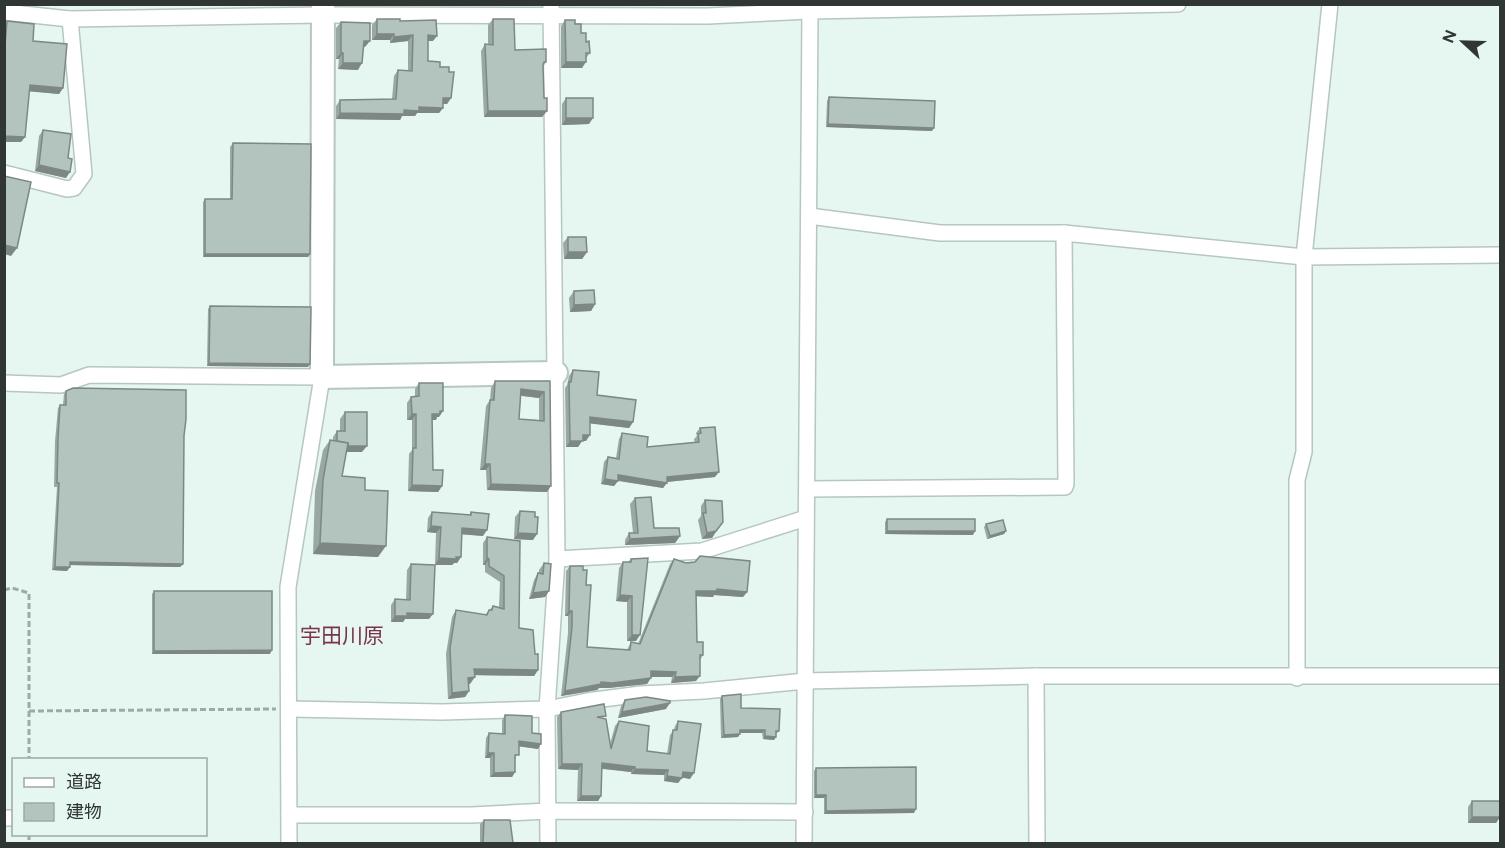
<svg xmlns="http://www.w3.org/2000/svg" width="1505" height="848" font-family="Figtree,'Noto Sans JP',sans-serif">
<style>
.lines{fill:none;stroke-linecap:round;stroke-linejoin:round}
.street-casing{stroke:#b6c6c0;stroke-width:18}
.secondary-casing{stroke:#b6c6c0;stroke-width:26}
.path{stroke:#9eaaa5;stroke-width:3;stroke-dasharray:6 3;stroke-linecap:butt}
.street{stroke:#fff;stroke-width:15}
.secondary{stroke:#fff;stroke-width:22}
.wall{fill:#9aa8a3;fill-rule:evenodd}
.shaded-wall{fill:#7d8884}
.building{fill:#b3c3bd;stroke:#7d8884;stroke-width:1.5;fill-rule:evenodd}
.labels{text-anchor:middle;dominant-baseline:central;stroke-width:6;stroke-linejoin:round;paint-order:stroke}
.quarter-label{font-size:21px;fill:#7a3449;stroke:#e6f6f0}
</style>
<rect width="100%" height="100%" fill="#e6f6f0"/>
<g class="lines">
<defs>
<g id="street">
<polyline points="4,12 70,19 323,15 708,16 810,11 1178,4"/>
<polyline points="4,173 67,189 74,188 84,174 70,19"/>
<polyline points="809,216 940,233 1064,233 1304,257 1500,255"/>
<polyline points="4,383 61,385 89,375 322,377 288,587 289,844"/>
<polyline points="807,489 1065,487 1066,484 1064,233"/>
<polyline points="557,559 702,551 806,518"/>
<polyline points="1036,676 1037,844"/>
<polyline points="1297,678 1297,480 1304,452 1304,257 1330,4"/>
<polyline points="290,709 442,712 547,709 587,701 641,694 704,691 805,681 1036,676 1500,676"/>
<polyline points="289,815 472,815 548,811 805,812"/>
<polyline points="4,818 14,818"/>
<polyline points="548,844 547,709 557,559 551,4"/>
<polyline points="804,844 810,11"/>
</g>
<polyline id="secondary" points="323,4 322,377 556,373"/>
</defs>
<use href="#street" class="street-casing"/>
<use href="#secondary" class="secondary-casing"/>
<g class="path">
<polyline points="4,590 12,588 29,593 29,760"/>
<polyline points="29,711 276,709"/>
<polyline points="29,834 29,844"/>
</g>
<use href="#street" class="street"/>
<use href="#secondary" class="secondary"/>
</g>
<g class="wall">
<polygon points="377,19 400,21 433,41 428,41 428,61 440,67 451,98 447,104 443,104 443,108 439,113 417,113 415,116 402,116 400,120 336,119 336,106 340,100 392,99 394,76 398,70 408,70 408,41 390,43 390,40 372,40 372,25"/>
<polygon points="493,19 515,50 546,62 543,67 544,98 547,111 542,117 484,117 481,51 485,44 488,45 488,25"/>
<polygon points="565,20 581,33 586,42 590,53 586,58 582,68 561,68 561,26"/>
<polygon points="7,21 33,41 63,88 59,94 29,91 25,137 21,142 4,142 4,25"/>
<polygon points="341,22 365,47 363,47 358,70 338,69 339,59 336,59 336,28"/>
<polygon points="829,97 932,131 826,127 827,101"/>
<polygon points="566,98 589,124 562,125 562,104"/>
<polygon points="43,130 66,178 35,171 39,136"/>
<polygon points="233,143 310,254 308,257 203,257 203,202 205,199 230,199 230,147"/>
<polygon points="568,237 587,252 582,259 564,259 563,243"/>
<polygon points="574,291 595,304 591,311 570,312 569,298"/>
<polygon points="210,306 308,367 207,366 208,309"/>
<polygon points="573,370 597,395 633,422 629,428 590,423 586,441 582,441 578,447 566,447 565,388 567,385 569,376"/>
<path d="M495,381H550L547,492L487,490L486,470H480L486,406L490,400L491,388ZM521,396L539,398V420L519,419Z"/>
<polygon points="419,383 439,417 437,417 436,420 432,420 433,470 442,486 438,492 408,491 409,454 412,450 412,420 407,420 407,403 411,397 415,396 415,389"/>
<polygon points="66,391 184,436 183,564 180,567 70,565 67,571 52,570 57,487 54,487 55,441 58,408 60,405 63,405 64,394"/>
<polygon points="345,412 362,452 346,452 342,476 365,490 378,557 313,554 315,491 323,450 330,440 333,440 333,437 337,431 340,431 340,419"/>
<polygon points="700,428 715,477 667,482 663,488 618,481 614,486 601,484 604,462 608,457 616,458 619,439 622,433 647,447 695,443 694,439 697,436 696,433"/>
<polygon points="635,498 654,528 680,536 675,543 625,545 625,540 629,533 633,533 630,504"/>
<polygon points="705,500 723,522 712,538 702,539 698,520 701,516 701,506"/>
<polygon points="520,511 533,540 514,539 515,517"/>
<polygon points="432,512 469,515 471,512 483,536 462,534 461,557 457,563 454,563 452,565 435,565 436,533 427,532 428,518"/>
<polygon points="887,519 973,535 885,534 885,522"/>
<polygon points="986,524 1006,531 1004,534 987,539 984,527"/>
<polygon points="487,537 520,541 519,628 535,654 538,670 534,676 474,675 470,684 469,684 469,691 465,697 448,699 446,654 452,617 456,610 485,615 493,606 499,607 500,582 485,572 485,565 483,565 483,543"/>
<polygon points="631,559 636,641 627,641 627,602 616,601 619,568 623,562 628,562"/>
<polygon points="674,559 747,592 743,597 714,595 713,597 696,596 697,642 703,655 700,660 696,681 671,683 672,677 651,677 647,684 608,688 599,688 597,690 561,696 568,633 568,616 565,616 566,571 570,566 583,570 586,585 587,647 627,650 631,642 638,644 670,564"/>
<polygon points="544,563 549,591 545,597 529,599 534,580 538,573 539,573 539,570"/>
<polygon points="411,564 429,619 405,619 403,622 391,622 391,605 395,599 406,600 407,570"/>
<polygon points="154,591 270,654 152,654 152,594"/>
<polygon points="722,696 779,731 776,734 776,737 774,740 763,739 762,733 740,733 738,737 721,738 720,699"/>
<polygon points="625,700 666,709 618,718 621,706"/>
<polygon points="561,712 604,718 610,744 615,726 619,721 647,751 667,754 670,735 674,730 675,726 678,721 690,779 682,777 678,783 664,781 664,775 631,774 631,772 602,769 601,796 598,801 577,801 578,770 558,769 557,717"/>
<polygon points="505,715 532,733 538,749 519,746 515,760 515,772 512,777 490,777 490,758 485,758 486,738 489,733 502,734 502,720"/>
<polygon points="816,768 914,813 824,814 824,798 814,798 814,771"/>
<polygon points="1472,801 1500,817 1496,823 1468,823 1468,807"/>
<polygon points="484,820 513,843 480,843 480,824"/>
</g>
<g class="shaded-wall">
<polygon points="377,34 394,34 390,40 372,40"/>
<polygon points="413,35 408,41 390,43 394,37"/>
<polygon points="428,35 437,36 433,41 424,41"/>
<polygon points="364,41 370,41 365,47 359,47"/>
<polygon points="341,53 343,53 339,59 336,59"/>
<polygon points="566,62 586,62 582,68 561,68"/>
<polygon points="343,63 362,63 358,70 338,69"/>
<polygon points="30,85 63,88 59,94 25,91"/>
<polygon points="443,98 451,98 447,104 439,104"/>
<polygon points="419,107 443,108 439,113 417,113 415,116 402,116 400,120 336,119 340,113 404,110"/>
<polygon points="488,111 547,111 542,117 484,117"/>
<polygon points="566,118 593,118 589,124 562,125"/>
<polygon points="828,124 934,128 932,131 826,127"/>
<polygon points="4,136 25,137 21,142 4,142"/>
<polygon points="39,165 70,172 66,178 35,171"/>
<polygon points="4,245 17,248 11,256 4,254"/>
<polygon points="568,252 587,252 582,259 564,259"/>
<polygon points="205,254 310,254 308,257 203,257"/>
<polygon points="595,304 591,311 570,312 574,305"/>
<polygon points="209,363 310,364 308,367 207,366"/>
<polygon points="521,389 544,392 539,398 517,395"/>
<polygon points="440,411 443,411 439,417 437,417 436,420 428,420 432,414"/>
<polygon points="412,414 416,414 412,420 407,420"/>
<polygon points="590,417 633,422 629,428 586,423"/>
<polygon points="583,435 590,435 586,441 582,441 578,447 566,447 570,441"/>
<polygon points="337,446 367,446 362,452 333,452"/>
<polygon points="485,464 490,464 486,470 480,470"/>
<polygon points="719,472 715,477 666,482 667,483 663,488 615,480 618,481 614,486 601,484 605,479 618,475 667,477"/>
<polygon points="491,484 551,486 547,492 487,490"/>
<polygon points="412,485 442,486 438,492 408,491"/>
<polygon points="431,526 441,527 436,533 427,532"/>
<polygon points="462,528 487,530 483,536 458,534"/>
<polygon points="716,531 712,538 702,539 707,533"/>
<polygon points="887,531 975,531 973,535 885,534"/>
<polygon points="1006,531 1004,534 987,539 990,536"/>
<polygon points="518,533 537,534 533,540 514,539"/>
<polygon points="680,536 675,543 625,545 630,539"/>
<polygon points="320,543 386,546 378,557 313,554"/>
<polygon points="456,557 461,557 457,563 454,563 452,565 435,565 439,558"/>
<polygon points="487,558 489,559 485,565 483,565"/>
<polygon points="70,562 183,564 180,567 68,565"/>
<polygon points="55,567 70,567 67,571 52,570"/>
<polygon points="717,589 747,592 743,597 714,595 713,597 692,596 696,591"/>
<polygon points="549,591 545,597 529,599 533,593"/>
<polygon points="620,595 632,596 627,602 616,601"/>
<polygon points="569,611 572,611 568,616 565,616"/>
<polygon points="407,613 433,614 429,619 405,619 403,622 391,622 395,616"/>
<polygon points="632,635 640,635 636,641 627,641"/>
<polygon points="272,650 270,654 152,654 154,651"/>
<polygon points="474,669 538,670 534,676 470,675"/>
<polygon points="651,671 676,672 672,677 647,677"/>
<polygon points="700,676 696,681 671,683 675,677"/>
<polygon points="475,677 470,684 464,684 468,678"/>
<polygon points="651,678 647,684 608,688 599,688 597,690 561,696 565,691 601,682"/>
<polygon points="469,691 465,697 448,699 452,693"/>
<polygon points="670,703 666,709 618,718 622,712"/>
<polygon points="740,730 765,730 762,733 738,733"/>
<polygon points="740,734 738,737 721,738 724,735"/>
<polygon points="765,736 776,737 774,740 763,739"/>
<polygon points="519,741 541,744 538,749 516,746"/>
<polygon points="488,753 494,753 490,758 485,758"/>
<polygon points="602,763 635,767 631,772 598,768"/>
<polygon points="562,764 582,764 578,770 558,769"/>
<polygon points="635,769 668,770 664,775 631,774"/>
<polygon points="515,772 512,777 490,777 494,773"/>
<polygon points="683,772 694,773 690,779 679,777"/>
<polygon points="667,776 682,778 678,783 664,781"/>
<polygon points="816,795 826,795 824,798 814,798"/>
<polygon points="581,796 601,796 598,801 577,801"/>
<polygon points="916,809 914,813 824,814 826,811"/>
<polygon points="1472,817 1500,817 1496,823 1468,823"/>
</g>
<g class="building">
<polygon points="377,19 400,19 400,21 436,20 437,36 428,35 428,61 440,62 440,67 449,67 449,72 454,72 451,98 443,98 443,108 419,107 419,111 404,110 404,114 340,113 340,100 396,99 398,70 412,71 413,35 394,37 394,34 377,34"/>
<polygon points="493,19 514,19 515,50 546,49 546,62 544,62 543,65 544,98 547,98 547,111 488,111 485,44 493,45"/>
<polygon points="565,20 575,20 575,24 581,24 581,33 586,33 586,42 589,41 590,53 586,53 586,62 566,62"/>
<polygon points="7,21 34,24 33,41 67,44 63,88 30,85 25,137 4,136 4,58"/>
<polygon points="341,22 370,23 370,41 364,41 362,63 343,63 343,53 341,53"/>
<polygon points="829,97 935,101 934,128 828,124"/>
<rect x="566" y="98" width="27" height="20"/>
<polygon points="43,130 71,134 68,158 72,159 70,172 39,165"/>
<polygon points="233,143 311,144 310,254 205,254 205,199 232,199"/>
<polygon points="4,176 31,182 17,248 4,245"/>
<polygon points="568,237 586,237 587,252 568,252"/>
<polygon points="594,290 595,304 574,305 574,291"/>
<polygon points="210,306 311,307 310,364 209,363"/>
<polygon points="573,370 599,372 597,395 636,400 633,422 590,417 590,435 583,435 583,441 570,441 569,382 571,382"/>
<path d="M495,381H550L551,486L491,484L490,464H485L490,400H494ZM521,389L544,392V421L519,419Z"/>
<polygon points="419,383 443,383 443,411 440,411 440,414 432,414 433,470 443,470 442,486 412,485 413,448 416,448 416,414 412,414 411,397 419,396"/>
<polygon points="73,388 186,390 186,419 184,436 183,564 70,562 70,567 55,567 59,483 57,483 58,438 60,405 66,405 66,391"/>
<polygon points="345,412 367,412 367,446 348,446 348,443 337,441 337,431 345,431"/>
<polygon points="715,427 719,472 667,477 667,483 618,475 618,481 605,479 608,457 619,459 622,433 648,437 647,447 699,442 698,434 701,433 700,428"/>
<polygon points="330,440 348,443 342,476 365,478 365,490 388,491 386,546 320,543 323,480"/>
<polygon points="651,497 654,528 679,528 680,536 630,539 629,533 638,533 635,498"/>
<polygon points="705,500 722,501 723,522 716,531 707,533 703,513 706,513"/>
<polygon points="520,511 535,512 535,517 538,517 537,534 518,533"/>
<polygon points="432,512 471,515 471,512 489,514 487,530 462,528 461,557 456,557 457,559 439,558 441,527 431,526"/>
<rect x="887" y="519" width="88" height="12"/>
<polygon points="1003,520 1006,531 990,536 986,524"/>
<polygon points="487,537 520,541 519,628 533,630 535,654 538,654 538,670 474,669 475,677 468,678 469,691 452,693 450,648 456,610 487,615 489,610 492,610 493,606 504,609 504,576 489,566 489,559 487,558"/>
<polygon points="700,556 750,561 747,592 717,589 717,591 696,591 697,642 703,642 703,655 700,655 700,676 675,677 676,672 651,671 651,678 612,683 601,682 601,684 565,691 572,627 572,611 569,611 570,566 583,566 583,570 587,570 586,585 591,585 587,647 630,650 631,642 640,644 674,559 686,563 695,562"/>
<polygon points="648,558 640,635 632,635 632,596 620,595 623,562 631,562 631,559"/>
<polygon points="544,563 551,564 549,591 533,593 538,573 543,574"/>
<polygon points="411,564 435,565 433,614 407,613 407,616 395,616 395,599 410,600"/>
<polygon points="154,591 272,591 272,650 154,651"/>
<polygon points="741,694 741,708 780,709 779,731 776,731 776,737 765,736 765,730 740,730 740,734 724,735 722,696"/>
<polygon points="646,697 670,701 670,703 622,712 625,700"/>
<polygon points="604,704 606,716 597,717 606,719 611,749 619,721 649,726 647,751 670,754 673,730 677,730 678,721 701,724 694,773 683,772 682,778 667,776 668,770 635,769 635,767 602,763 601,796 581,796 582,764 562,764 561,712"/>
<polygon points="505,715 532,716 532,733 541,734 541,744 519,741 519,755 515,755 515,772 494,773 494,753 488,753 489,733 505,734"/>
<polygon points="916,767 916,809 826,811 826,795 816,795 816,768"/>
<rect x="1472" y="801" width="28" height="16"/>
<polygon points="484,820 510,820 513,843 483,843"/>
</g>
<g class="labels">
<g class="quarter-label">
<text x="342" y="635">宇田川原</text>
</g>
</g>
<rect width="1505" height="848" fill="none" stroke="#2f3633" stroke-width="12"/>
<rect x="12" y="758" width="195" height="78" fill="#e6f6f0" stroke="#9da9a4" stroke-width="1.5"/>
<rect x="24" y="778" width="30" height="9" fill="#ffffff" stroke="#9da9a4" stroke-width="1.5"/>
<text x="66" y="788" font-size="18" fill="#2f3633">道路</text>
<rect x="24" y="803" width="30" height="18" fill="#b3c3bd" stroke="#9da9a4" stroke-width="1.5"/>
<text x="66" y="818" font-size="18" fill="#2f3633">建物</text>
<g transform="translate(1463 42) rotate(292)" stroke="#e6f6f0" stroke-width="4.5" paint-order="stroke">
<path d="M0-4.5L10 22L0 15L-10 22Z" fill="#2f3633"/>
<text y="-9" font-size="16" font-weight="bold" text-anchor="middle" fill="#2f3633">N</text>
</g>
</svg>
